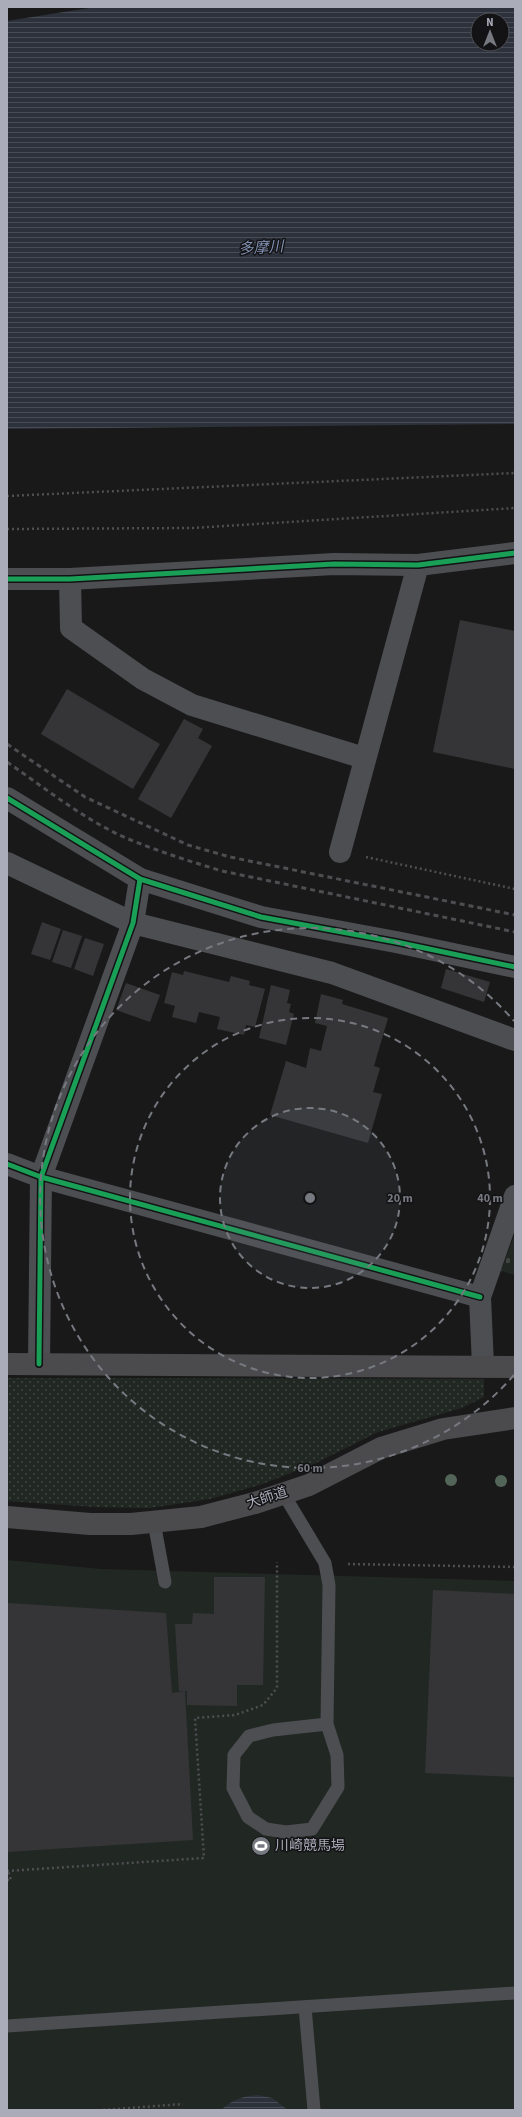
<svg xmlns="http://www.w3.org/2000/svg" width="522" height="2117" font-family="'Source Sans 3','Noto Sans JP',sans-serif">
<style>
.grass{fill:url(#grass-dots)}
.cemetery{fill:url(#cemetery-stones)}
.park{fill:#212823}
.water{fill:url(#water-rules);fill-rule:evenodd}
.building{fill:#353537}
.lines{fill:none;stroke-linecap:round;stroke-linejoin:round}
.path{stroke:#4f4f53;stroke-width:2.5;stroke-dasharray:2 3;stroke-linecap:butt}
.lane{stroke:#4d4e52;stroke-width:13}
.street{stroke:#4d4e52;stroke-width:22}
.highway{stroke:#4b4b4e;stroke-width:22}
.rail{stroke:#4d4e51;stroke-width:3;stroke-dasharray:5 4;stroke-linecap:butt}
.cycleway-casing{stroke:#131315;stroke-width:8}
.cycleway{stroke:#1a9f57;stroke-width:5}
.tree{fill:#526558}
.ring{fill:none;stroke:#777981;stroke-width:2;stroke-dasharray:7 5}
.labels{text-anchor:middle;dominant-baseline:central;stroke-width:3;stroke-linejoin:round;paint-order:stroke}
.street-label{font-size:14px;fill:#aaacb9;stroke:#131315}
.poi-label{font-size:14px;fill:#aaacb9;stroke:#131315;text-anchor:start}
.water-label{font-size:15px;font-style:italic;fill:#8292b4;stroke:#131315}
.centre{fill:#777981;stroke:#131315;stroke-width:2}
.ring-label{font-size:12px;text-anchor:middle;font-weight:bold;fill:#777981;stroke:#131315;stroke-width:3;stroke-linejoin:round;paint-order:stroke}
</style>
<defs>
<pattern id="grass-dots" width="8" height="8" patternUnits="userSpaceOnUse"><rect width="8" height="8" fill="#212823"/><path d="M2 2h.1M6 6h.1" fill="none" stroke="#3f4441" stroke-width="1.8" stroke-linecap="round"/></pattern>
<pattern id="cemetery-stones" width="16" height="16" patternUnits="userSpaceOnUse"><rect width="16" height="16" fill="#212823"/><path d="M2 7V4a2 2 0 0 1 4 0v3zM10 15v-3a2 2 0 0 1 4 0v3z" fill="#3f4441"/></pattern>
<pattern id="water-rules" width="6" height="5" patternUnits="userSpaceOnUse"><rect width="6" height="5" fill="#2c313b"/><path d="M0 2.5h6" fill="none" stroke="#484c55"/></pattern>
</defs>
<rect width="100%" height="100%" fill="#191919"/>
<polygon class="grass" points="7,1378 484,1379 484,1397 462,1408 378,1432 314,1464 260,1485 210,1499 150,1508 94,1507 7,1501"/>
<polygon class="cemetery" points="515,1233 515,1275 501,1271"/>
<polygon class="park" points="7,1560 101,1569 515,1581 515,2110 7,2110"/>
<g class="water">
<path d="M95,7H515V424L7,429V21ZM478,20H502V44H478Z"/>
<path d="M258,2095L272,2098L288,2110H221C233,2099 242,2096 258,2095Z"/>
</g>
<g class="building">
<polygon points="460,620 515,631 515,769 433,752"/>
<polygon points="67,689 160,744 133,789 41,734"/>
<polygon points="184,719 203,729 198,738 212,746 171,818 138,799"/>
<polygon points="42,922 61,929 50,960 31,954"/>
<polygon points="63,930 82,936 71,968 52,962"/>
<polygon points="85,938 104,944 93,976 74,969"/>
<polygon points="446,969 490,982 484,1002 441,988"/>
<polygon points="184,971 229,982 231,976 250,981 249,985 265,989 255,1027 246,1025 244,1035 217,1029 220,1017 199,1012 196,1023 172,1017 175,1006 164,1003 172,972 183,975"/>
<polygon points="126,983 160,995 150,1022 116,1010"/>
<polygon points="271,985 290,990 287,1003 291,1004 289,1012 294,1014 286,1045 259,1038"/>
<polygon points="321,994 343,1000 342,1004 388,1018 374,1066 380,1068 373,1092 382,1094 368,1143 270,1115 286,1061 306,1068 310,1048 321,1051 327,1026 315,1023"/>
<polygon points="214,1577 265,1577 263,1685 237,1685 237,1706 187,1705 187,1691 179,1691 175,1624 192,1624 193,1613 214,1614"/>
<polygon points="433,1590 515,1594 515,1777 425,1773"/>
<polygon points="7,1603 166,1613 172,1693 185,1691 193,1840 7,1852"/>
</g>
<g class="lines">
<g class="path">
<polyline points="7,496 515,473"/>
<polyline points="7,529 192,528 515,508"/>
<polyline points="366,857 515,889"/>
<polyline points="348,1564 515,1567"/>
<polyline points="7,1871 204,1858 195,1718 235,1715 263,1705 277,1688 277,1562"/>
<polyline points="7,1880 11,1880 8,1871"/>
<polyline points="103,2110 183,2104"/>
</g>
<g class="lane">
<polyline points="283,1493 325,1563 329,1585 327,1724 337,1755 338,1787 312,1829 286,1832 266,1829 248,1817 233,1788 234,1755 249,1736 273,1730 327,1724"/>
<polyline points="154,1522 165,1582"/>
<polyline points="305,2007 314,2110"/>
<polyline points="7,2026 515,1993"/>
</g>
<g class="street">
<polyline points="7,579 70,579 334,564 418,565 515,553"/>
<polyline points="70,579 71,628 143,679 192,705 364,758"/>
<polyline points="7,798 140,879 261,917 396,942 515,967"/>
<polyline points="340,852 418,565"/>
<polyline points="7,863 133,923 332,973 515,1040"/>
<polyline points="7,1164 41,1177 480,1297"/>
<polyline points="39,1364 41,1177 133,923 140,879"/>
<polyline points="483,1366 480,1297 515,1196"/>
</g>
<g class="highway">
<polyline points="7,1364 515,1367"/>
<polyline points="7,1517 90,1524 131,1524 201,1517 255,1503 309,1485 381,1448 443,1429 515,1418"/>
</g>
<g class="rail">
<polyline points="7,744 85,797 188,845 230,857 515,915"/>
<path d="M7,762C45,788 83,819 126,838C157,851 189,861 222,871L515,932"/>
</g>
<defs>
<g id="cycleway">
<polyline points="7,579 70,579 334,564 418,565 515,553"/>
<polyline points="7,798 140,879 261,917 396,942 515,967"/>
<polyline points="7,1164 41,1177 480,1297"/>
<polyline points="39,1364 41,1177 133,923 140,879"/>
</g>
</defs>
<use href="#cycleway" class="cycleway-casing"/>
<use href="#cycleway" class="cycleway"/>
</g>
<g class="tree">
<circle cx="451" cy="1480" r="6"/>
<circle cx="501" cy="1481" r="6"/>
</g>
<circle cx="310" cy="1198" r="90" fill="#777981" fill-opacity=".12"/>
<g class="ring">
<circle cx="310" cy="1198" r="90"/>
<circle cx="310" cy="1198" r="180"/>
<path d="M514 1375A270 270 0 1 1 514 1021"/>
</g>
<defs>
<symbol id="stadium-disc" viewBox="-11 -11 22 22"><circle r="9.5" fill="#777981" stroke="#131315"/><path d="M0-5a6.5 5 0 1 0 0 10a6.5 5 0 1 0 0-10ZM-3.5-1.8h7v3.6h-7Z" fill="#fff"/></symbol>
</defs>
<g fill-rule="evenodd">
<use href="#stadium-disc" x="250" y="1835" width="22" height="22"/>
</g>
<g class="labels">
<g class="street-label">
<text transform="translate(267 1498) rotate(-18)">大師道</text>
</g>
<g class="poi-label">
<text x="275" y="1846">川崎競馬場</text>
</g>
<g class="water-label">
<text transform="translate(261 248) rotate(-3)">多摩川</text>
</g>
</g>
<circle cx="310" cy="1198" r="6" class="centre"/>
<g class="ring-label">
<text x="400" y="1202">20 m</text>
<text x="490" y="1202">40 m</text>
<text x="310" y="1472">60 m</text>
</g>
<rect width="522" height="2117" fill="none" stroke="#aaacb9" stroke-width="16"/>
<g transform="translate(490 32)"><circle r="19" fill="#131315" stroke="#4f5057"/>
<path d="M0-3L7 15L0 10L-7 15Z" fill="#777981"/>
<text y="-6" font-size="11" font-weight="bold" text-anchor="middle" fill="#aaacb9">N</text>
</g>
</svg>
